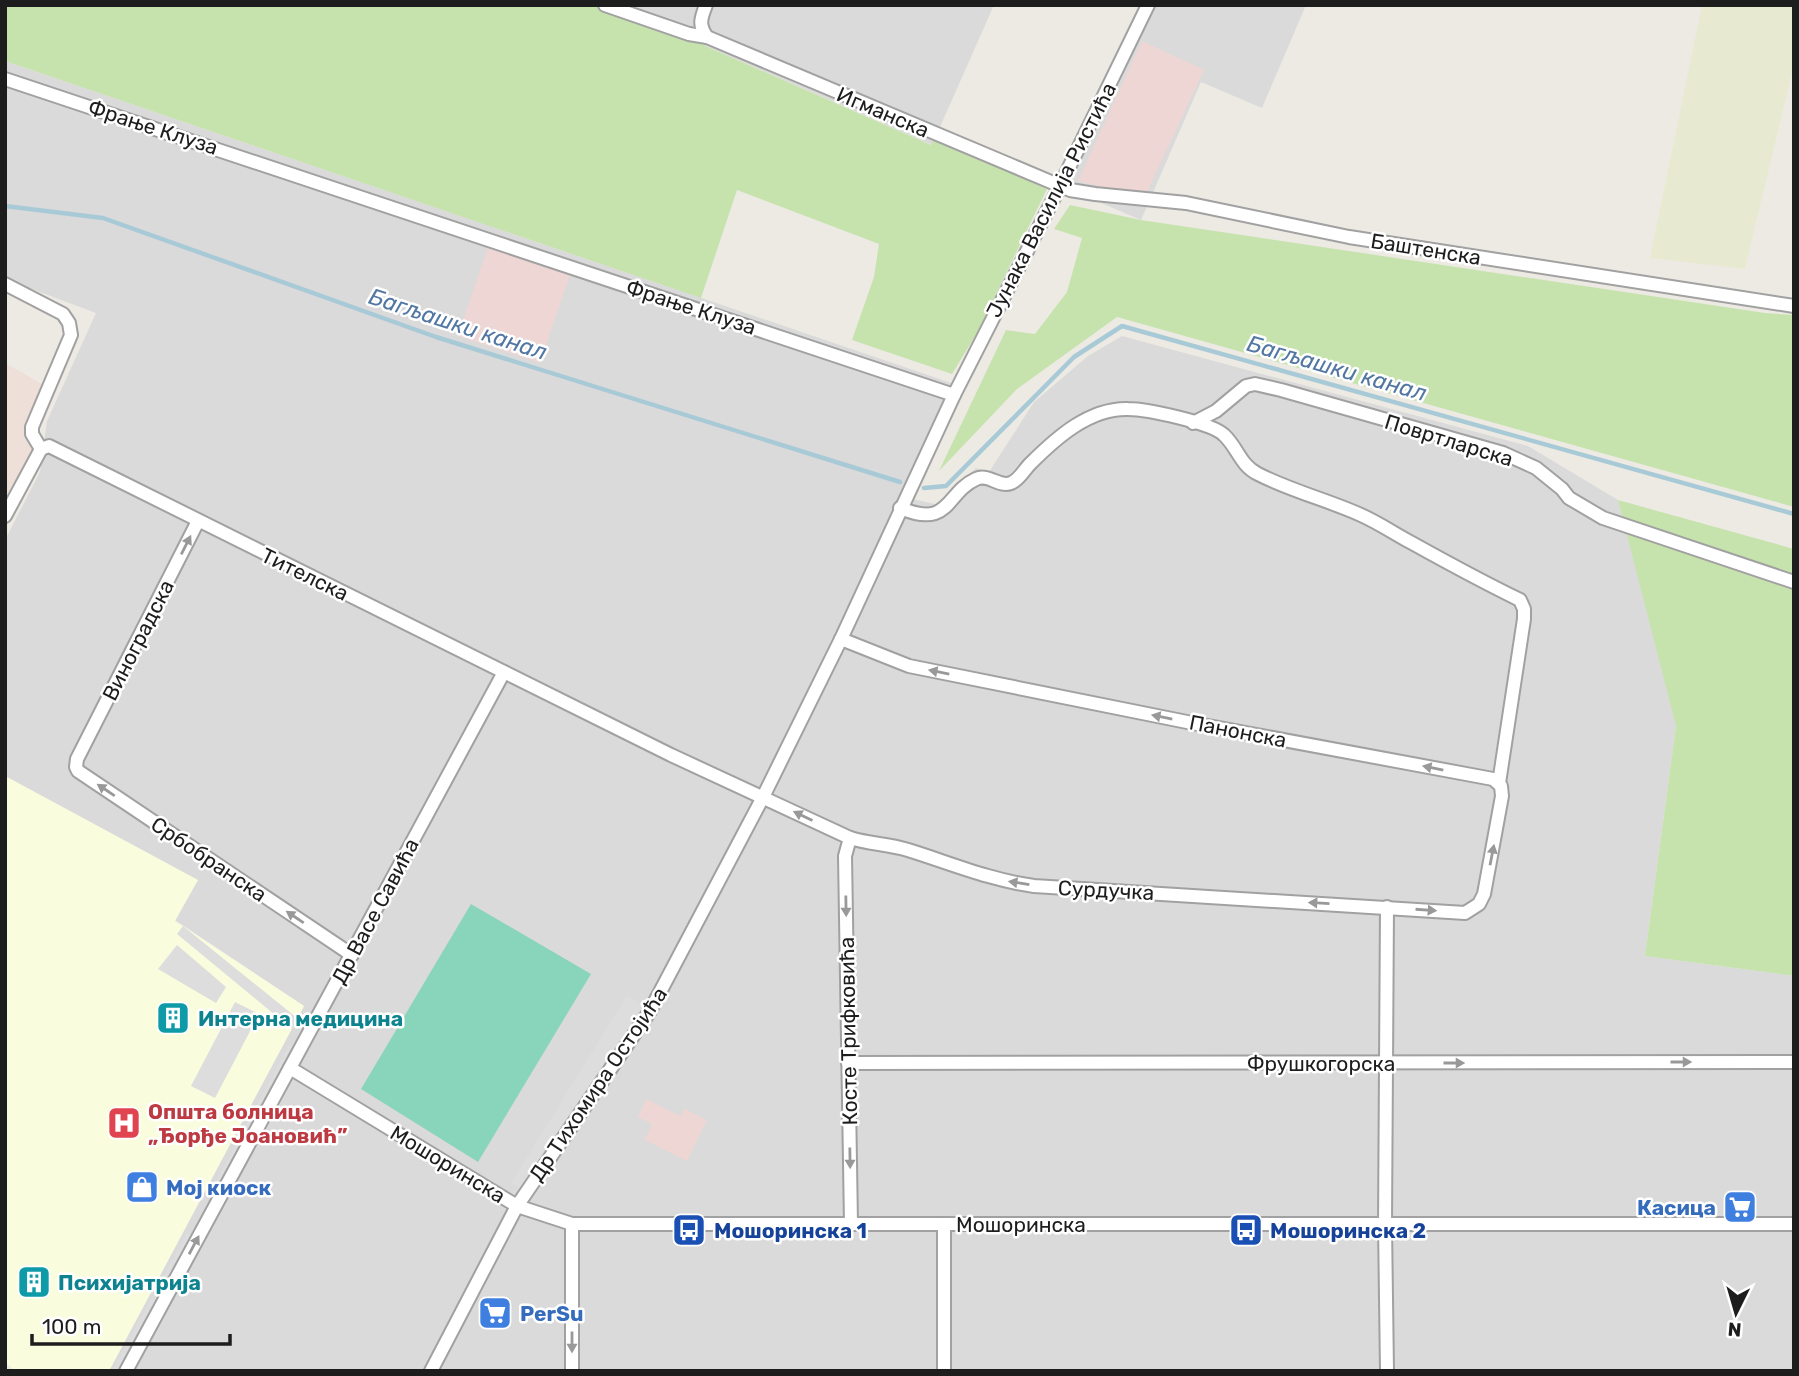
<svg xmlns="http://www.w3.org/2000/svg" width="1799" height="1376" font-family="Rubik,sans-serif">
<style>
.residential{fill:#dbdada}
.commercial{fill:#edd6d4}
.education{fill:#fafcde}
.military{fill:#eedfd8}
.farmland{fill:#e7ead1}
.grass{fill:#c6e3ae}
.pitch{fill:#89d5bb}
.parking{fill:#ddd}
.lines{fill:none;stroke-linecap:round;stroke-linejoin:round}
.stream{stroke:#a8cad7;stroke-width:4.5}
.minor-casing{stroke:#a1a1a1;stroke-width:16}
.minor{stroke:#fff;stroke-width:12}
.oneway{fill:#999}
.labels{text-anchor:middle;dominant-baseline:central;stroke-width:5;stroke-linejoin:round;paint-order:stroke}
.street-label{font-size:21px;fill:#1d1d1d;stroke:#fff}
.culture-label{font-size:21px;font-weight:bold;fill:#0d838f;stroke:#fff;text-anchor:start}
.health-label{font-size:21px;font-weight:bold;fill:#be3a42;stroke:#fff;text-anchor:start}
.shop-label{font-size:21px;font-weight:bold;fill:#366cbe;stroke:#fff;text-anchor:start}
.transit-label{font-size:21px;font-weight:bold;fill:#164399;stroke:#fff;text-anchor:start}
.water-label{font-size:23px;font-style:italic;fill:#5377a3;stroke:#fff}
</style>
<rect width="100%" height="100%" fill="#edeae4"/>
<g class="residential">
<polygon points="628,5 994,5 932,145 626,11"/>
<polygon points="1148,5 1306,5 1262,108 1201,82 1141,220 1069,189"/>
<polygon points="5,61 966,388 913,499 939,505 953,488 976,468 989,472 1034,402 1088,356 1122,336 1528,446 1618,500 1658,642 1676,726 1645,956 1794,976 1794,1371 109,1371 304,1006 175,920 197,880 5,776 5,540 40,472 47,421 96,313 5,279"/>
</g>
<g class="commercial">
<polygon points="1142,41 1204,70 1147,192 1111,189 1078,181"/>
<polygon points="488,247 570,274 540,363 458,336"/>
<polygon points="646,1099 680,1116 684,1109 707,1120 687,1161 645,1140 652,1124 638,1117"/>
</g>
<polygon class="education" points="5,776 198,880 175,921 304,1006 109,1371 15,1371 5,1362"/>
<polygon class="military" points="5,363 42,384 25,422 25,436 33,450 5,501"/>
<polygon class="farmland" points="1702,5 1794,5 1794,64 1745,269 1650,258"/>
<g class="grass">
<polygon points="5,5 600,5 626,11 931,145 935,138 1047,189 977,333 952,374 852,340 874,277 879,244 737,190 701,298 5,61"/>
<polygon points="1070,205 1141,220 1765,313 1794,315 1794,507 1117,317 1017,389 939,471 1006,330 1035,334 1067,292 1082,238 1054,229"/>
<polygon points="1618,500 1794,549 1794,976 1645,956 1676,726"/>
</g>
<polygon class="pitch" points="471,904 591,974 478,1162 361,1089"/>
<g class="parking">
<polygon points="183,926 297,1018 292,1029 177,934"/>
<polygon points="177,945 226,987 216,1003 158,969"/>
<polygon points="627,995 650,1011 526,1191 511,1183"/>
<polygon points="235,1002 259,1014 215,1098 191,1086"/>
<polygon points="289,1045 300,1050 217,1203 208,1197"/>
<polygon points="187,1233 198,1239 126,1371 112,1371"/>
</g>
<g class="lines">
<g class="stream">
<polyline points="5,206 103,218 436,337 900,482"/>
<polyline points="924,488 946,486 1074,357 1122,326 1794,514"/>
</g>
<defs>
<g id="minor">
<polyline points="605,5 689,34 707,37"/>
<path d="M706,5C701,18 698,25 707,37L1070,190L1095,194L1186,203L1349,237L1794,306"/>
<polyline points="5,79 954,395 841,639 763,797 650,1011 517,1206 431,1371"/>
<path d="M5,284L63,314L69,323L71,335L32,427V434L41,449L49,446L671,755L850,838C869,844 889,844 908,850C950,863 990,880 1034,886L1465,913L1479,904L1484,894L1502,796L1501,786L1493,779L1192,723L909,666L841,639"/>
<polyline points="954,395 1060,186 1148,5"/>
<polyline points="1193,423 1216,411 1246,386 1255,384 1281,390 1503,453 1536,468 1562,489 1569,498 1603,518 1794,582"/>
<path d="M900,508C951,529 945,493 976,479C989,473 999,488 1011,483C1019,480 1024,470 1030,464C1056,438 1089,408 1128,409C1147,409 1212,423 1224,435C1238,448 1240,465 1258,474C1291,491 1328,500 1361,515C1379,523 1395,534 1412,543C1448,563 1483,582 1520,600L1524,609V619L1499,783"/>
<polyline points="5,516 41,449"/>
<polyline points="198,521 77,759 76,767 78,771 352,955"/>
<polyline points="850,838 845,856 851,1223"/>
<polyline points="848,1063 1794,1062"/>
<polyline points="290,1068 517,1206 572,1224 1794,1224"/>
<polyline points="572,1224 572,1371"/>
<polyline points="126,1371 504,672"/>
<polyline points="944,1371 944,1224"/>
<polyline points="1387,1371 1385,1225 1387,907"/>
</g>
</defs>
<use href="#minor" class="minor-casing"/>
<use href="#minor" class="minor"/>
</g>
<defs><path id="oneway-solid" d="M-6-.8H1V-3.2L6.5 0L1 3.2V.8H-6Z" transform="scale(1.75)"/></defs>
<g class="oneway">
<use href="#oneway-solid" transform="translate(186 545) rotate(-63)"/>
<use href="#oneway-solid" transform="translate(939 672) rotate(-169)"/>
<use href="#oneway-solid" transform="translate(1162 717) rotate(-169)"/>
<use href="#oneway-solid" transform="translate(1433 768) rotate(-169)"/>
<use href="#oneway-solid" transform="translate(106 790) rotate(-146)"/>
<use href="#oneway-solid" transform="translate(803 816) rotate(-154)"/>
<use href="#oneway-solid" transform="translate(1492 855) rotate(-79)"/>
<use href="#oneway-solid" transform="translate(1019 883) rotate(-171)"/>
<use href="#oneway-solid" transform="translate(1319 903) rotate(-177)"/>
<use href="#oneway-solid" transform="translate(846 906) rotate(89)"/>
<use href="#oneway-solid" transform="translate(1426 910) rotate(4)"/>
<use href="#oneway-solid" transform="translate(295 917) rotate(-146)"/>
<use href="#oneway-solid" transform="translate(1681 1062)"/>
<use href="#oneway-solid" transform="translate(1454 1063)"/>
<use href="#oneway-solid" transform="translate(850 1158) rotate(89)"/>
<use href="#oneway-solid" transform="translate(194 1245) rotate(-62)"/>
<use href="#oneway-solid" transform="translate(572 1342) rotate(90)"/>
</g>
<defs>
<symbol id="building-square" viewBox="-11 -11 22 22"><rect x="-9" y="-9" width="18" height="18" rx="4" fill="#0f9aa8" stroke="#fff"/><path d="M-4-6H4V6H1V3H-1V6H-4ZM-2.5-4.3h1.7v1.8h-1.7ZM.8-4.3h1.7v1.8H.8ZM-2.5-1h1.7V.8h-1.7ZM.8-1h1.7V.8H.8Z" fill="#fff"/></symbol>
<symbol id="hospital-square" viewBox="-11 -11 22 22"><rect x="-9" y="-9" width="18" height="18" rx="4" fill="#e0444e" stroke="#fff"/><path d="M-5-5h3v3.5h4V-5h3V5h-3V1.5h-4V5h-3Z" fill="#fff"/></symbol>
<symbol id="shop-square" viewBox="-11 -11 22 22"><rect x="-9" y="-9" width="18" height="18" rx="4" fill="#3f7fe0" stroke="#fff"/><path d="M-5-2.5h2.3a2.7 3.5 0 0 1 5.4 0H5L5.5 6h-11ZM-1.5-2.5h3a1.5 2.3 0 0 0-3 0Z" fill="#fff"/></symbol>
<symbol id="supermarket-square" viewBox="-11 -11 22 22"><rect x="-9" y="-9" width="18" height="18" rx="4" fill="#3f7fe0" stroke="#fff"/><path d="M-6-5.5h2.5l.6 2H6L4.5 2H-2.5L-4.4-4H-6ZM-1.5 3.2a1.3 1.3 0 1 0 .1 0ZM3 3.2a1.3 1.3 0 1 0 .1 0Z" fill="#fff"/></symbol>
<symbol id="bus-square" viewBox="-11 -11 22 22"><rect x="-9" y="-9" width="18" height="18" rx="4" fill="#1a4fb4" stroke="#fff"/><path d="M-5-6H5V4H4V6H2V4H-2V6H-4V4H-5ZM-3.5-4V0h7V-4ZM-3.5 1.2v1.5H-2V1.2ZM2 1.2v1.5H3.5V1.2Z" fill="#fff"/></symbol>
</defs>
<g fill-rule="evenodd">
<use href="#building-square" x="154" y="999" width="38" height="38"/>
<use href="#hospital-square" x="105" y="1104" width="38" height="38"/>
<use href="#shop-square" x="123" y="1168" width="38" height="38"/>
<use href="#supermarket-square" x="1721" y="1188" width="38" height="38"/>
<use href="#bus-square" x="670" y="1211" width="38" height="38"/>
<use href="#bus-square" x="1227" y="1211" width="38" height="38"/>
<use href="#building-square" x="15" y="1263" width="38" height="38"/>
<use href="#supermarket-square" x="476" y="1294" width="38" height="38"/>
</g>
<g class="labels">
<g class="street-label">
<text transform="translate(883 112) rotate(23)">Игманска</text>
<text transform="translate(153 127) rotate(18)">Фрање Клуза</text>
<text transform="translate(1051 200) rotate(-63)">Јунака Василија Ристића</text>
<text transform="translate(1426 249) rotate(9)">Баштенска</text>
<text transform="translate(691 307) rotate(18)">Фрање Клуза</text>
<text transform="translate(1449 440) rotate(17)">Повртларска</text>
<text transform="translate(305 574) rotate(26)">Тителска</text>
<text transform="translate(138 640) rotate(-63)">Виноградска</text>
<text transform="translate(1238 731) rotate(11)">Панонска</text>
<text transform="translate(209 859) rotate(34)">Србобранска</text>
<text transform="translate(1106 890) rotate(3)">Сурдучка</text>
<text transform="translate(375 911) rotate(-62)">Др Васе Савића</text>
<text transform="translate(848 1031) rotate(-91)">Косте Трифковића</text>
<text x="1321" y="1063">Фрушкогорска</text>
<text transform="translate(598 1084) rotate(-56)">Др Тихомира Остојића</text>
<text transform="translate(448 1164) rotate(31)">Мошоринска</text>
<text x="1021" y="1224">Мошоринска</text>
</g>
<g class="culture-label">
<text x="198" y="1018">Интерна медицина</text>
<text x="58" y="1282">Психијатрија</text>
</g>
<g class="health-label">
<text x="148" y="1111">Општа болница<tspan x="148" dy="24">„Ђорђе Јоановић”</tspan></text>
</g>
<g class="shop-label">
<text x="166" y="1187">Мој киоск</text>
<text x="1716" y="1207" text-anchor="end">Касица</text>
<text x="520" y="1313">PerSu</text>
</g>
<g class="transit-label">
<text x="714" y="1230">Мошоринска 1</text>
<text x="1270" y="1230">Мошоринска 2</text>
</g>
<g class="water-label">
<text transform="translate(458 324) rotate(18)">Багљашки канал</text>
<text transform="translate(1337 368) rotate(16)">Багљашки канал</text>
</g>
</g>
<rect width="1799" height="1376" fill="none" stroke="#1d1d1d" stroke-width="14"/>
<g transform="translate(1736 1313) rotate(185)" stroke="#ffffff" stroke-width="5" paint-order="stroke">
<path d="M0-5L12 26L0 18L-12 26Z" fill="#1d1d1d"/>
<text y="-10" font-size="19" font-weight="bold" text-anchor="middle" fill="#1d1d1d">N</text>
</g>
<path d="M32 1334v10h198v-10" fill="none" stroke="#1d1d1d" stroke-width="3.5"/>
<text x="42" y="1334" font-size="21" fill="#1d1d1d" stroke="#ffffff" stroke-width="5" paint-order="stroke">100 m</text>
</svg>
